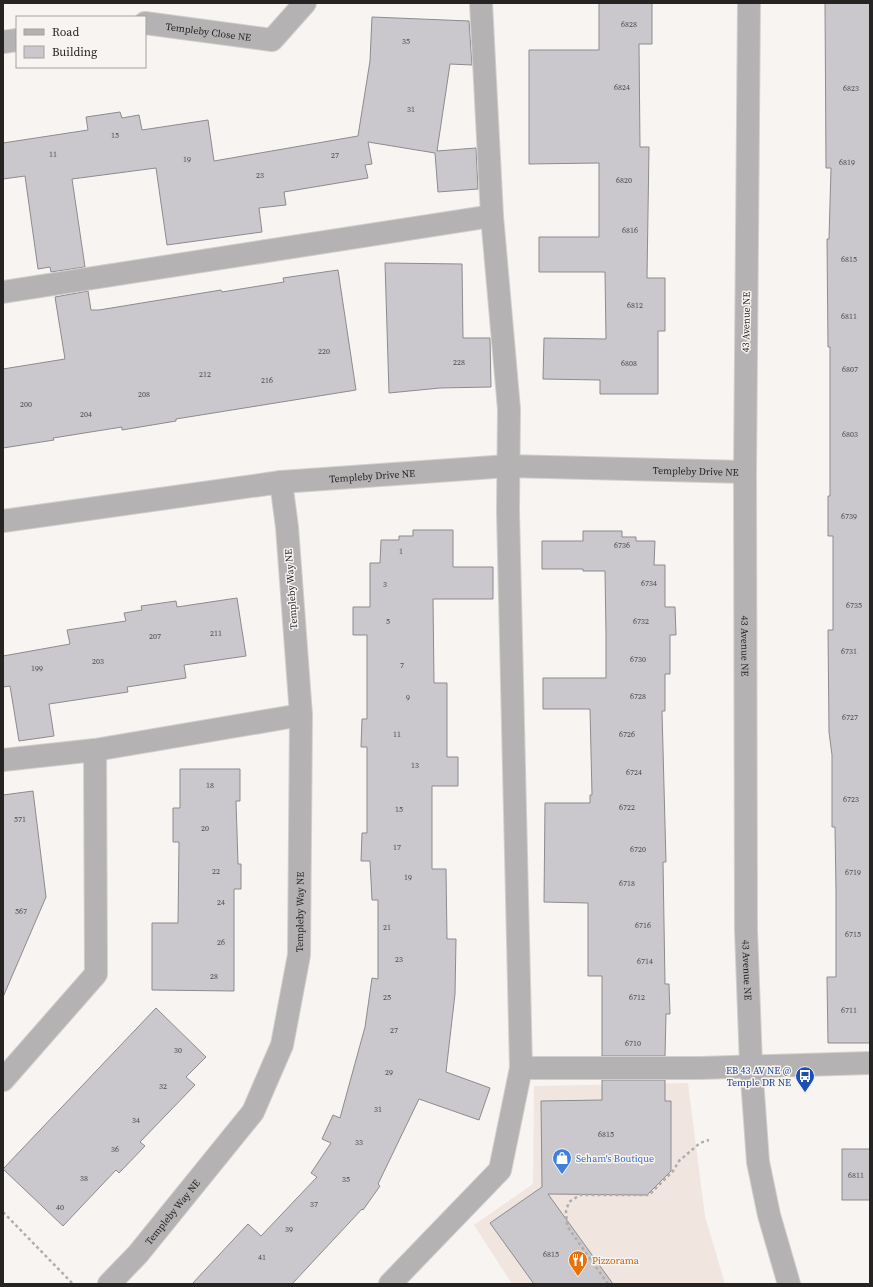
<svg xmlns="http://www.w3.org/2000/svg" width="873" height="1287" font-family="'Source Serif 4',serif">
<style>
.built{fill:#f0e6df}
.building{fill:#cac8cc;stroke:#8c8b8e}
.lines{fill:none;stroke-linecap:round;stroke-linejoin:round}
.minor-casing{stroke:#d2cfcd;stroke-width:24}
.path{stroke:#b0adac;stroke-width:2.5;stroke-dasharray:3 3;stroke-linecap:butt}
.minor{stroke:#b4b2b2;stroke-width:22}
.labels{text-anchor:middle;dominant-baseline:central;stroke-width:3;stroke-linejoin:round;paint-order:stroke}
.number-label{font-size:8px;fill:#4e4d4d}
.street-label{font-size:10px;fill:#252423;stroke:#f8f4f2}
.transit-label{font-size:10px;fill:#164399;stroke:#f8f4f2;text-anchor:end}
.shop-label{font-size:10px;fill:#366cbe;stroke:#f8f4f2;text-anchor:start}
.food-label{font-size:10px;fill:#c56008;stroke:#f8f4f2;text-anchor:start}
</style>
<rect width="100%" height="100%" fill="#f8f4f2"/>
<polygon class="built" points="688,1083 705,1216 725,1284 512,1284 474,1225 533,1184 534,1086"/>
<g class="building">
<polygon points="599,3 652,3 652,44 639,44 640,147 649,147 647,278 665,278 665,331 658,331 658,394 600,394 600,380 543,379 544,338 606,339 605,272 539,272 539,237 599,237 599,163 529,164 529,50 599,50"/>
<polygon points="825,3 870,3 870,1043 828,1043 827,977 836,977 836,891 835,827 832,827 832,755 829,732 828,630 833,630 833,536 828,536 828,496 830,496 830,347 828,347 827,239 829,239 831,168 826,168"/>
<polygon points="372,17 469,21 472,65 450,64 437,151 476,148 478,189 438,192 435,153 368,142 372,164 365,165 368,178 284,192 286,205 259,208 262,232 167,245 156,168 72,179 85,267 51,272 50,267 38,269 25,176 3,179 3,143 88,130 86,117 120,112 122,118 139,115 142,130 208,120 214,161 358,136 370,61"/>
<polygon points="385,263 462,264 463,338 490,338 491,387 440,388 389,393"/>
<polygon points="338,270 356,390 176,419 176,421 122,430 122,427 53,438 54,440 3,448 3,369 65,359 55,297 88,291 91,310 99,310 221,290 222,292 284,282 283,278"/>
<polygon points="413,530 453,530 453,567 493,567 493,599 433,599 434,683 447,683 447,757 458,757 458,786 432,786 432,869 446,869 447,939 456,939 455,994 446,1072 490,1088 479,1120 419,1099 378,1184 380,1186 363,1210 362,1209 292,1284 192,1284 246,1226 248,1224 261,1236 317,1177 311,1173 331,1143 322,1139 333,1115 340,1118 365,1027 372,978 378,979 378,900 372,900 370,861 361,861 362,833 367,833 367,747 361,747 362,719 367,719 367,635 353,635 353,607 370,607 370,563 380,563 381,540 399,540 399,536 413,536"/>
<polygon points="583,531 622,531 622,537 636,537 636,541 655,541 654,565 665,565 665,607 675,607 676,635 670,635 670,674 665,674 665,711 662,711 666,862 663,862 665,984 669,984 670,1014 666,1014 665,1056 602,1056 602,976 588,976 588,903 544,902 545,803 590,803 590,795 592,795 590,709 543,709 543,678 606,678 606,635 605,571 583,571 583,569 542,569 542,541 583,541"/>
<polygon points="237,598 246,656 184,665 186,678 127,687 128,692 49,704 54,736 19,741 10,686 3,687 3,656 70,644 67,630 126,621 124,613 142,610 141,606 176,601 177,607"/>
<polygon points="180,769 240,769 240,801 236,801 238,864 241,864 241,889 234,889 234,991 152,990 152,923 178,923 179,842 173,842 173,808 180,808"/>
<polygon points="33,791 46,897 3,997 3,795"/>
<polygon points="156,1008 206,1057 186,1077 195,1085 140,1142 145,1146 119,1173 116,1170 63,1226 3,1169"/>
<polygon points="602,1080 665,1080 665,1101 671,1101 671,1171 647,1195 548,1194 613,1284 534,1284 490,1223 542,1187 541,1101 602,1100"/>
<rect x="842" y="1149" width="28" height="51"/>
</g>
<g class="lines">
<defs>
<g id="minor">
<polyline points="481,3 492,216"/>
<path id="s1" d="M749,3L745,472L746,930L751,1065L758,1162L769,1215L789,1284"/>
<path id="s2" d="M145,23L272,40L305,3"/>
<polyline points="3,42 17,40"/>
<polyline points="3,292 492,216 509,409 508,511 521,1068 500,1170 390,1284"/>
<path id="s3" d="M3,521L281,482L508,466L745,472"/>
<polyline points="95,750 301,715"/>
<polyline points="3,760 95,750 96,974 3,1080"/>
<polyline points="521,1068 700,1068 870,1063"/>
<path id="s4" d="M109,1284L138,1254L253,1112L282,1045L299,955L301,715L287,527L281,482"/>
</g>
</defs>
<use href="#minor" class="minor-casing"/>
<g class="path">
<polyline points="3,1212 73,1284"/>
<polyline points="608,1284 567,1226 566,1211 569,1202 580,1195 649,1195 673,1171 679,1161 700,1143 709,1140"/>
</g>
<use href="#minor" class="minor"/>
</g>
<defs>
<symbol id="bus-pin" viewBox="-11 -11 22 30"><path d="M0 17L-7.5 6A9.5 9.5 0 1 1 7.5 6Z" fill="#1a4fb4" stroke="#f8f4f2"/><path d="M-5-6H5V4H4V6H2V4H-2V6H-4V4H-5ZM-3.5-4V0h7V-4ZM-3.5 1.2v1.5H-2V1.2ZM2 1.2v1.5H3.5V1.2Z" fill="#fff"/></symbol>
<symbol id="shop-pin" viewBox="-11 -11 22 30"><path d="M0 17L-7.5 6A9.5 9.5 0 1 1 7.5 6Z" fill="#3f7fe0" stroke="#f8f4f2"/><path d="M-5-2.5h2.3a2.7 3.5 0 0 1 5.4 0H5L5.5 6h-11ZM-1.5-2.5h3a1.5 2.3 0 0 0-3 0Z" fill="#fff"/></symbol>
<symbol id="restaurant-pin" viewBox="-11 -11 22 30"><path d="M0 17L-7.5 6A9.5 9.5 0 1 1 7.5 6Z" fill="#e8710a" stroke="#f8f4f2"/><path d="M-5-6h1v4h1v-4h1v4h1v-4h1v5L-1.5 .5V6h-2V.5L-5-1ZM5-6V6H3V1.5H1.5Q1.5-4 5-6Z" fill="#fff"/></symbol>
</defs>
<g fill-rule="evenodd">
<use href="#bus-pin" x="794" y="1065" width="22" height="30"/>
<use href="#shop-pin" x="551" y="1147" width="22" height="30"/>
<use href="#restaurant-pin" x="567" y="1249" width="22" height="30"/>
</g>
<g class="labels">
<g class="number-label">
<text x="629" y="24">6828</text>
<text x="406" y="41">35</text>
<text x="622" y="87">6824</text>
<text x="851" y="88">6823</text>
<text x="411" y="109">31</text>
<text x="115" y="135">15</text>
<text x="53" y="154">11</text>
<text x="335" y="155">27</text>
<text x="187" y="159">19</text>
<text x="847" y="162">6819</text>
<text x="260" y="175">23</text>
<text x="624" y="180">6820</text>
<text x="630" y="230">6816</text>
<text x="849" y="259">6815</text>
<text x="635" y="305">6812</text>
<text x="849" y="316">6811</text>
<text x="324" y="351">220</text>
<text x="459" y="362">228</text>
<text x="629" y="363">6808</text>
<text x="850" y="369">6807</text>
<text x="205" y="374">212</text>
<text x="267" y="380">216</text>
<text x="144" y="394">208</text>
<text x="26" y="404">200</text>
<text x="86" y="414">204</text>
<text x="850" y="434">6803</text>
<text x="849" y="516">6739</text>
<text x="622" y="545">6736</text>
<text x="401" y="551">1</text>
<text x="649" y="583">6734</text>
<text x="385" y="584">3</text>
<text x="854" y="605">6735</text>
<text x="388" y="621">5</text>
<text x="641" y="621">6732</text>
<text x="216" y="633">211</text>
<text x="155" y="636">207</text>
<text x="849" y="651">6731</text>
<text x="638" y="659">6730</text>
<text x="98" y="661">203</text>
<text x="402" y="665">7</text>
<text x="37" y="668">199</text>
<text x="638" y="696">6728</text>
<text x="408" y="697">9</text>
<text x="850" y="717">6727</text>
<text x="397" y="734">11</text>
<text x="627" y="734">6726</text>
<text x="415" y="765">13</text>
<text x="634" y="772">6724</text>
<text x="210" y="785">18</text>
<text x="851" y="799">6723</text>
<text x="627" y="807">6722</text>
<text x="399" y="809">15</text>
<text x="20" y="819">571</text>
<text x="205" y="828">20</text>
<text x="397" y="847">17</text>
<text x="638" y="849">6720</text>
<text x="216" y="871">22</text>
<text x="853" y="872">6719</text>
<text x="408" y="877">19</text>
<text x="627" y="883">6718</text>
<text x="221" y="902">24</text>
<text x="21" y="911">567</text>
<text x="643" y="925">6716</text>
<text x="387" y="927">21</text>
<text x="853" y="934">6715</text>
<text x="221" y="942">26</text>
<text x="399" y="959">23</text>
<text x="645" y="961">6714</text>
<text x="214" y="976">28</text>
<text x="387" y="997">25</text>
<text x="637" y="997">6712</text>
<text x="849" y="1010">6711</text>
<text x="394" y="1030">27</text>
<text x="633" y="1043">6710</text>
<text x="178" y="1050">30</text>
<text x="389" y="1072">29</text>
<text x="163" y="1086">32</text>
<text x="378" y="1109">31</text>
<text x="136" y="1120">34</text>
<text x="606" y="1134">6815</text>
<text x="359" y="1142">33</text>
<text x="115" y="1149">36</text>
<text x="856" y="1175">6811</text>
<text x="84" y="1178">38</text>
<text x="346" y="1179">35</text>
<text x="314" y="1204">37</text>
<text x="60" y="1207">40</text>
<text x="289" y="1229">39</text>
<text x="551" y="1254">6815</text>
<text x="262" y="1257">41</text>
</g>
<g class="street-label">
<text stroke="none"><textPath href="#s2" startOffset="64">Templeby Close NE</textPath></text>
<text transform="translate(746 322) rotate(-89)">43 Avenue NE</text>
<text stroke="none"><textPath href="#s3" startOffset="696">Templeby Drive NE</textPath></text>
<text stroke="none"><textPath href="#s3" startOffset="372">Templeby Drive NE</textPath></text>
<text transform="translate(291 589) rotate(-94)">Templeby Way NE</text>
<text stroke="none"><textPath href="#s1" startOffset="643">43 Avenue NE</textPath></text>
<text stroke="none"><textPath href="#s4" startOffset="432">Templeby Way NE</textPath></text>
<text stroke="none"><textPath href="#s1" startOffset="967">43 Avenue NE</textPath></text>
<text stroke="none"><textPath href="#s4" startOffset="96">Templeby Way NE</textPath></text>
</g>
<g class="transit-label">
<text x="791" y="1070">EB 43 AV NE @<tspan x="791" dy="12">Temple DR NE</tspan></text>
</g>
<g class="shop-label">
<text x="576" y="1158">Seham's Boutique</text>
</g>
<g class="food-label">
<text x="592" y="1260">Pizzorama</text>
</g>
</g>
<rect width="873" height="1287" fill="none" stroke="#252423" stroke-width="8"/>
<rect x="16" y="16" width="130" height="52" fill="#f8f4f2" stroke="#a4a19f"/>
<rect x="24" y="29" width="20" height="6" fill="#b4b2b2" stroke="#a4a19f"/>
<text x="52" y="36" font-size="12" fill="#252423">Road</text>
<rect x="24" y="46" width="20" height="12" fill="#cac8cc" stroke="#a4a19f"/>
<text x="52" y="56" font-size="12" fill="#252423">Building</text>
</svg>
